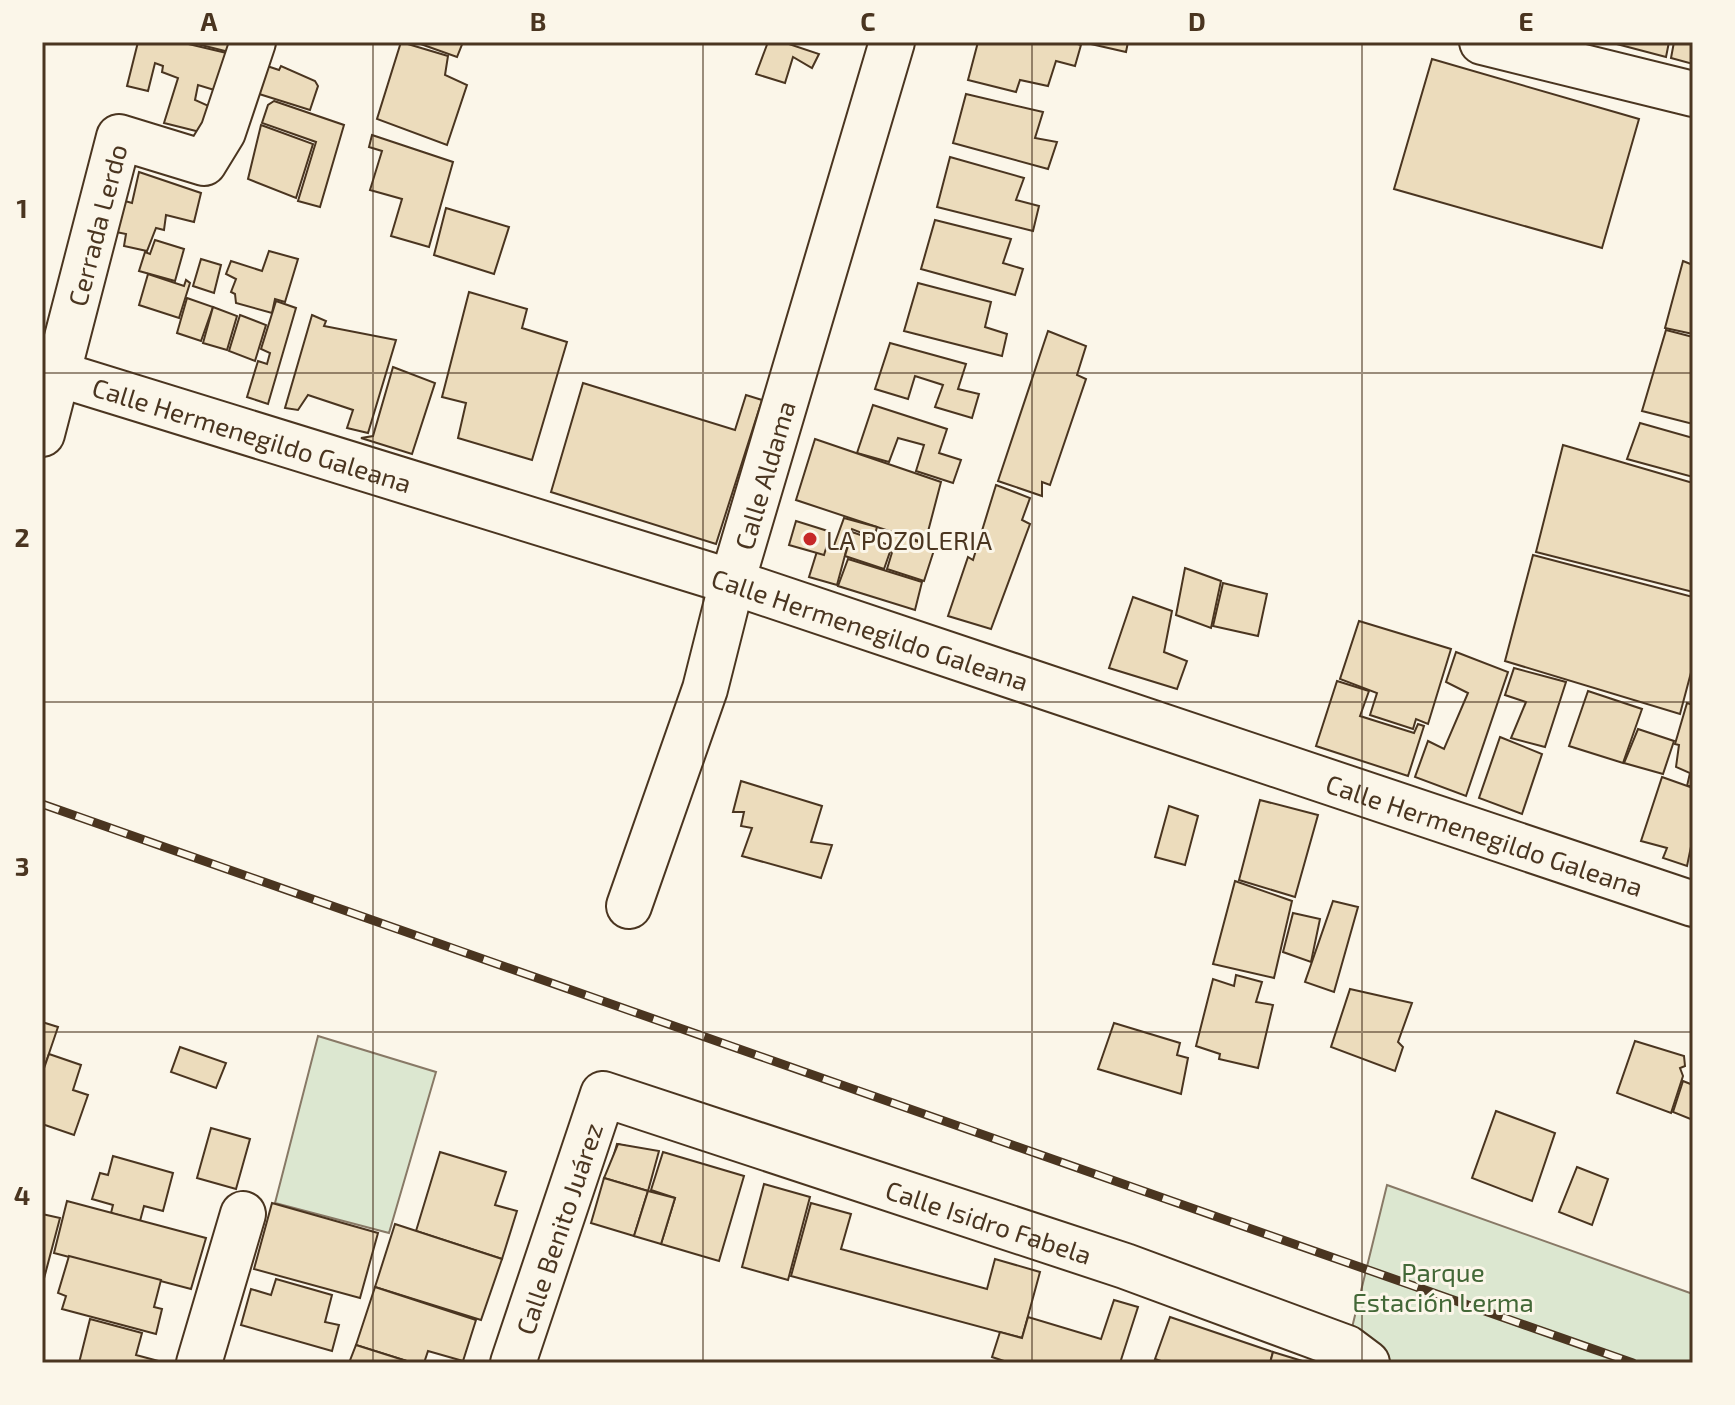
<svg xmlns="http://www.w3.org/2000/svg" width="1735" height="1405" font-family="'Exo 2',sans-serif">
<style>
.green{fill:#dce7d0;stroke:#887966;stroke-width:2}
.building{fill:#ecdcbc;stroke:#4a3520;stroke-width:2}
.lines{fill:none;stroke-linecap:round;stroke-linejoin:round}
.minor-casing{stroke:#4a3520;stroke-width:48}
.major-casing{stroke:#4a3520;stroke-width:48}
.minor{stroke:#fbf6e9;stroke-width:44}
.major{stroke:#fbf6e9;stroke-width:44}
.rail-casing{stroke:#4a3520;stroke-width:9}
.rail{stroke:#fbf6e9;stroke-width:6;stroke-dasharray:18;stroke-linecap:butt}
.grid{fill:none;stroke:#4a3520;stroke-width:2;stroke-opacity:0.55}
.poi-dot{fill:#c62828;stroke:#fbf6e9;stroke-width:3}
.labels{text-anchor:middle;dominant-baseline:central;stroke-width:6;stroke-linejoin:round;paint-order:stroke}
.street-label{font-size:26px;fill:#4a3520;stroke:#fbf6e9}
.poi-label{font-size:26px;fill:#4a3520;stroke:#fbf6e9;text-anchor:start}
.park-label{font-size:26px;fill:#436837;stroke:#fbf6e9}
.neatline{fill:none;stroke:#4a3520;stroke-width:3}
.grid-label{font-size:26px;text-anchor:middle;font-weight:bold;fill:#4a3520}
</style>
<rect width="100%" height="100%" fill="#fbf6e9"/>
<g class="green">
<polygon points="318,1036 436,1072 389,1233 275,1203"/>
<polygon points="1387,1185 1693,1294 1693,1363 1367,1363 1347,1348"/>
</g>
<g class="building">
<polygon points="138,42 180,42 235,55 221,92 198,85 195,100 211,107 208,134 164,123 178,78 162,72 163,66 155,63 148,91 127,86"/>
<polygon points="189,42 237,42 233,53"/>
<polygon points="401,42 448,56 445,75 467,85 447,145 377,119"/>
<polygon points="415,42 463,42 457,57"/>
<polygon points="768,42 783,42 819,54 812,68 793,57 785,83 756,74"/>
<polygon points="978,42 1071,42 1081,45 1075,66 1056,61 1048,86 1020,80 1016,92 968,80"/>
<polygon points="1082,42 1128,42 1126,52"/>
<polygon points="1609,42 1669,42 1666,57"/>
<polygon points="1674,42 1693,42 1693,64 1671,58"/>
<polygon points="1432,59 1639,119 1602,248 1394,189"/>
<polygon points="264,65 279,70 281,66 315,81 318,86 310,110 256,93"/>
<polygon points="966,94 1043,112 1035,138 1057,142 1048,169 953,143"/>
<polygon points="274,101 344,125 320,207 298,201 316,142 262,123 268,105"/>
<polygon points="261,125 313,144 296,198 248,179"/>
<polygon points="372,135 453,162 429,247 391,236 402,199 370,190 382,151 369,147"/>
<polygon points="950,157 1024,178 1016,200 1039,206 1033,231 937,207"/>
<polygon points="139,172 201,193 194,222 166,215 164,230 156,228 147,251 124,246 126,234 116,232 125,201 132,203"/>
<polygon points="446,208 509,227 494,274 434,255"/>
<polygon points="935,220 1011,239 1003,263 1023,269 1015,295 921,269"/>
<polygon points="155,240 184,249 175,281 139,271 145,252 150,254"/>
<polygon points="269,251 298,259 285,302 275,299 272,313 236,303 235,294 231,292 236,279 226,274 231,261 262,271"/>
<polygon points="201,259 221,265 214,293 193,286"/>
<polygon points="1683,261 1693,265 1693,334 1665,328"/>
<polygon points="148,274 184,286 186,280 190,283 179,318 139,305"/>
<polygon points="918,283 991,302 985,327 1007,334 1002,356 904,331"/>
<polygon points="469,292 527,309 522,328 567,342 532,460 458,438 466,403 442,397"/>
<polygon points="187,298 213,307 201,341 177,333"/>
<polygon points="276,301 296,308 268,404 247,397 258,361 267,364 270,353 261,349"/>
<polygon points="213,307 237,316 227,350 203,343"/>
<polygon points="240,315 266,325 255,361 229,351"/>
<polygon points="312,315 326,321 324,326 396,340 368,433 347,428 353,410 308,395 298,410 285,408"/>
<polygon points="1666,330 1693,337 1693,424 1642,411"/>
<polygon points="1048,331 1086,346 1077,375 1086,379 1050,485 1042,482 1042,496 998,481"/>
<polygon points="890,343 966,364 958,389 979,394 972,418 935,407 943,385 915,376 908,399 875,389"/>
<polygon points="393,367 435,383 412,454 361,438 373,436"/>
<polygon points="583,383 735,430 746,395 762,400 716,544 551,492"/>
<polygon points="873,405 947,429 939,453 961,460 953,483 916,471 924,445 898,438 889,462 857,453"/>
<polygon points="1640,423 1693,438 1693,477 1627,459"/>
<polygon points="815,439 941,482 925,543 796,500"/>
<polygon points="1563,445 1693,483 1693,592 1536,552"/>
<polygon points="996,485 1030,498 1022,520 1030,524 991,629 948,616 968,557 973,560"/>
<polygon points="844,518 877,527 874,538 852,529 837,585 809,577 819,545 832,551"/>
<polygon points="796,521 831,532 824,555 789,545"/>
<polygon points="852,532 892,546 884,569 845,556"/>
<polygon points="893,534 935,547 924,581 887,569 894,546 890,543"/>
<polygon points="1533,555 1693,597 1693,665 1680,714 1505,661"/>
<polygon points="848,559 922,582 915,610 838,586"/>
<polygon points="1185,568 1221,581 1211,628 1176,615"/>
<polygon points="1223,583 1267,594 1258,636 1213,626"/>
<polygon points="1133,597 1172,611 1164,652 1187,661 1177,689 1109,668"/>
<polygon points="1359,621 1451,649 1428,724 1416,719 1413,729 1370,715 1377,693 1340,679"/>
<polygon points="1456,652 1508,672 1466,796 1415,777 1428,741 1444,749 1468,693 1446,682"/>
<polygon points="1514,668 1566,682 1545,747 1511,738 1526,702 1505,695"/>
<polygon points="1337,681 1369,691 1360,716 1414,733 1418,724 1424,726 1408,776 1316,746"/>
<polygon points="1588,691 1642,709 1623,763 1569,746"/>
<polygon points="1687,703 1693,705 1693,786 1687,786 1690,773 1676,767 1679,745 1675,744"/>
<polygon points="1638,729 1674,741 1663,774 1624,763"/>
<polygon points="1500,737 1542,754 1522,814 1479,798"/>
<polygon points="1662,777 1693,788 1693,837 1687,866 1663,858 1667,848 1641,841"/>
<polygon points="741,781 822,806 811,842 832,845 821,878 742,856 752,828 741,826 744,812 733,812"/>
<polygon points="1260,800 1318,815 1295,897 1239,880"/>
<polygon points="1169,806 1198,816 1185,865 1155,857"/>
<polygon points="1235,881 1292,901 1274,978 1213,964"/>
<polygon points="1333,901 1358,907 1334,992 1305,982"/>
<polygon points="1293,913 1320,919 1311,962 1283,952"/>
<polygon points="1236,975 1262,982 1256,1002 1273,1005 1258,1068 1219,1059 1220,1054 1196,1046 1213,979 1234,986"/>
<polygon points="1350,989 1412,1003 1398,1042 1403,1047 1395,1071 1331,1047"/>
<polygon points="42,1022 58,1027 42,1074"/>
<polygon points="1114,1023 1180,1043 1177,1055 1188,1058 1181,1094 1098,1069"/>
<polygon points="1635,1041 1684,1056 1685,1066 1680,1068 1683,1076 1671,1113 1617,1093"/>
<polygon points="180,1047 226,1063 216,1088 171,1072"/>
<polygon points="49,1054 81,1065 73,1090 88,1095 74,1135 42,1124 42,1074"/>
<polygon points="1683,1081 1693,1085 1693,1120 1673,1112"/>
<polygon points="1496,1111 1555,1133 1532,1201 1472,1178"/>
<polygon points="211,1128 250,1139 236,1189 197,1178"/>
<polygon points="617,1144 640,1149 633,1172 611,1165"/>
<polygon points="618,1144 659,1151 648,1191 604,1178"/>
<polygon points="440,1152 506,1172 495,1205 517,1211 502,1259 416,1231"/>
<polygon points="663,1152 744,1176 719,1261 661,1244 675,1198 651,1190"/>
<polygon points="113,1156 173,1173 163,1211 144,1206 140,1221 111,1213 113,1205 92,1199 100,1173 108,1175"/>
<polygon points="1577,1167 1608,1179 1592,1225 1559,1212"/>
<polygon points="604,1178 648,1191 634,1236 591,1223"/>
<polygon points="764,1184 810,1197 788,1280 742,1267"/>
<polygon points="648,1191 675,1198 661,1244 634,1236"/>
<polygon points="67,1201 206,1238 191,1289 54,1253"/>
<polygon points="272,1203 378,1233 360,1298 254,1269"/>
<polygon points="811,1203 851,1214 841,1249 987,1289 995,1259 1040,1272 1022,1338 791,1276"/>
<polygon points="42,1214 60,1218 42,1286"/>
<polygon points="395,1224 502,1259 481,1320 375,1287"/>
<polygon points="69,1256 161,1280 154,1307 162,1309 156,1334 62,1309 66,1296 58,1293"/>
<polygon points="276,1279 332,1295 325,1322 339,1325 332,1351 241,1325 251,1289 271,1295"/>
<polygon points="375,1287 476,1320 463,1361 428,1351 424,1363 413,1363 356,1345"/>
<polygon points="1114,1300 1138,1307 1120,1363 1010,1363 992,1357 1000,1332 1022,1338 1028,1317 1101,1339"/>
<polygon points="1170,1317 1273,1352 1270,1363 1167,1363 1155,1359"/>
<polygon points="90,1319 142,1333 136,1355 166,1363 79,1363"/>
<polygon points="356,1345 413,1363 349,1363"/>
<polygon points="1273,1352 1309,1363 1270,1363"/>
</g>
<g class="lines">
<defs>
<g id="minor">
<polyline points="1482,42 1693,94"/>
<path id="s1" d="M42,369L732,582L1693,904"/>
<path id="s2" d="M42,434L119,137L204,163L223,132L253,42"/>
<path id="s3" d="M629,906L705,689L732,582L892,42"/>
<polyline points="199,1363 243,1214"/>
</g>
<g id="major">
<path id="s4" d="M513,1363L603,1094L1125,1266L1347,1348L1367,1363"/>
</g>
</defs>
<use href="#minor" class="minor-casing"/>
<use href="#major" class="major-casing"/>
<use href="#minor" class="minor"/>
<use href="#major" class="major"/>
<defs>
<polyline id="rail" points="42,804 1633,1363"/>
</defs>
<use href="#rail" class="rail-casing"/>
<use href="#rail" class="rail"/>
</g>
<path class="grid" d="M373,42V1363M703,42V1363M1032,42V1363M1362,42V1363M42,373H1693M42,702H1693M42,1032H1693"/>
<circle class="poi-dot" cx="810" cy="539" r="8"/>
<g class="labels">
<g class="street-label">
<text stroke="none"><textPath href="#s2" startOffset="216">Cerrada Lerdo</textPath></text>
<text stroke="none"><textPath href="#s1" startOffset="220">Calle Hermenegildo Galeana</textPath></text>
<text stroke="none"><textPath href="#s3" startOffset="452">Calle Aldama</textPath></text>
<text stroke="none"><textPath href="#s1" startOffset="868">Calle Hermenegildo Galeana</textPath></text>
<text stroke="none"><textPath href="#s1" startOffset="1516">Calle Hermenegildo Galeana</textPath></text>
<text stroke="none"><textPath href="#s4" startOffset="690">Calle Isidro Fabela</textPath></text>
<text stroke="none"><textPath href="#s4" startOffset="142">Calle Benito Juárez</textPath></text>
</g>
<g class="poi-label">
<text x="826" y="539">LA POZOLERIA</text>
</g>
<g class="park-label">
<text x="1443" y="1271">Parque<tspan x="1443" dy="30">Estación Lerma</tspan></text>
</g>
</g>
<rect width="1735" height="1405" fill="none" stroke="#fbf6e9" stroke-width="88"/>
<rect x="44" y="44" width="1647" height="1317" class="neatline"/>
<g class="grid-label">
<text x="209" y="31">A</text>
<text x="538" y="31">B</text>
<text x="868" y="31">C</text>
<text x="1197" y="31">D</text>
<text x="1526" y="31">E</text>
<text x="22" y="218">1</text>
<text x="22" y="547">2</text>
<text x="22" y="876">3</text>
<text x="22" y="1205">4</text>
</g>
</svg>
